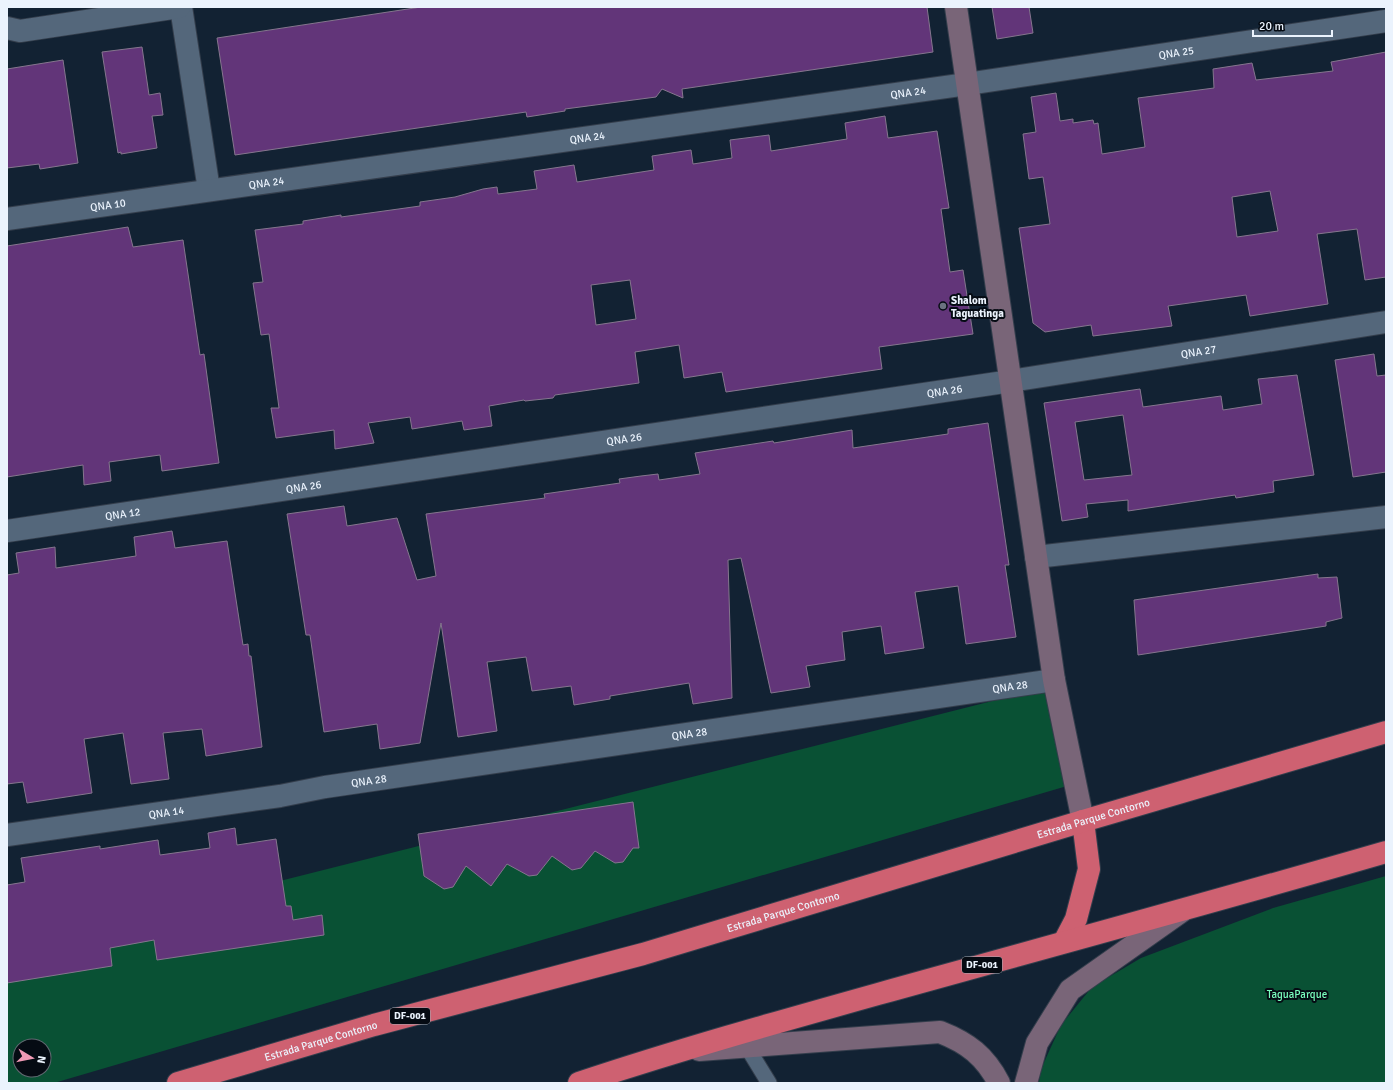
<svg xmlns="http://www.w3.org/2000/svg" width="1393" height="1090" font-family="Signika,sans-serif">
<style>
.green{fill:#095134;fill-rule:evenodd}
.building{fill:#623579;stroke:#85768e;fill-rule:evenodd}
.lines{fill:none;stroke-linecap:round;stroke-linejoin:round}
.lane-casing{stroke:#343e4c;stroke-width:17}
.street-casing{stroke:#343e4c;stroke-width:24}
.secondary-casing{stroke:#343e4c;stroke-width:24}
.highway-casing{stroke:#343e4c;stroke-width:24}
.lane{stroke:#54677b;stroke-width:15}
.street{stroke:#54677b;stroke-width:22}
.secondary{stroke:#796578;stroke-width:22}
.highway{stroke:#ce6171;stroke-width:22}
.worship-dot{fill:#6b7280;stroke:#050b13;stroke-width:1.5}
.labels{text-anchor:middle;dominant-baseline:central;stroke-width:4;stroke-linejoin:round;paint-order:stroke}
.shield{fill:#050b13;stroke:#a6adb7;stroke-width:1}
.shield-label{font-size:10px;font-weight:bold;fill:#ebf3fd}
.street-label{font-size:11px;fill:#ebf3fd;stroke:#050b13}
.poi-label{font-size:11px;font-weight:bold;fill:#ebf3fd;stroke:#050b13;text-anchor:start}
.park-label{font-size:11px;fill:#79fdbd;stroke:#050b13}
</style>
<rect width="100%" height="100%" fill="#122233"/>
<g class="green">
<path d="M1044,688L1067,786L54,1083H7V950ZM20,1046H44V1070H20Z"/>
<polygon points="1386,876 1386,1083 1039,1083 1041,1069 1061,1025 1092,987 1141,958 1273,908"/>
</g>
<g class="building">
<polygon points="421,7 927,7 933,52 682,89 683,98 662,89 656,97 565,109 565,111 527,117 526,112 235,155 217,38"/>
<polygon points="992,7 1029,7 1033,33 997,39"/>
<polygon points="142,47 149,95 160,93 163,115 152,116 157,148 121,154 121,152 118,153 102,52"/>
<path d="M1386,52V277L1365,280L1357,229L1317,234L1328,304L1250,316L1246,295L1168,306L1172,326L1093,336L1091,325L1045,332L1033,323L1019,228L1050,224L1043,177L1029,179L1023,134L1036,132L1031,97L1056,93L1060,121L1073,119V123L1093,120L1094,124L1098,123L1102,154L1145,147L1138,98L1214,88L1213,69L1252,63L1256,80L1333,71L1331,62ZM1270,191L1278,231L1237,237L1232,197Z"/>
<polygon points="63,60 78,163 40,169 39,164 7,168 7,69"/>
<path d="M885,116L888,138L937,131L949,208L941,209L950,272L963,270L973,334L879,347L882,369L726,392L722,372L684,378L679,345L635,352L639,383L555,395L553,398L525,401L524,400L489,406L492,426L464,430L462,421L412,429L410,417L368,423L374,443L335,449L334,430L276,438L271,408H279L269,334L261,335L253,283L263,282L255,230L303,224V221L341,215V217L420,206V202L455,197L483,189L497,187L498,194L537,189L534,171L574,165L577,182L654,170L652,156L691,150L693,164L732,158L730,140L769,135L771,151L847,139L845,123ZM630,280L636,319L596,325L591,285Z"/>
<polygon points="128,227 133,247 183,240 200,355 204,354 219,463 162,471 160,455 109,462 111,481 84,485 83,465 7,477 7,246"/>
<polygon points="1374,354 1377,376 1386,375 1386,472 1353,477 1335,360"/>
<path d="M1297,375L1314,475L1273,481L1274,492L1236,498L1235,495L1128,511V500L1086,504L1088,517L1062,521L1044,403L1140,389L1143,407L1221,396L1223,410L1262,404L1258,379ZM1123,415L1132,475L1084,480L1075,422Z"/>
<polygon points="988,423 1009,565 1005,565 1016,637 966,644 958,586 915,592 924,648 885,654 881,626 842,632 845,660 806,666 810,687 771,693 741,558 728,560 732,698 693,704 689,683 610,696 610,699 574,705 571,686 532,691 526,657 487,662 497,731 458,737 441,623 420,743 380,749 377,724 324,732 310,635 306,635 287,514 344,506 347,526 397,518 417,580 436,576 426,514 545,498 544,494 620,483 619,479 641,476 658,474 659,480 700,474 695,453 773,441 774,443 852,430 853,448 948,434 948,429"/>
<polygon points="172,531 175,548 227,541 243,645 248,644 249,656 251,656 262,747 206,756 202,729 163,733 169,779 131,784 123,733 84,739 92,793 27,803 23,782 7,784 7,575 19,573 16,553 55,547 56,568 136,556 134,537"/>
<polygon points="1318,574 1318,578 1337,577 1342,618 1326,622 1326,626 1138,655 1134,600"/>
<polygon points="633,802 639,848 633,848 623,862 615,863 595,851 581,868 572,870 552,856 537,875 529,876 507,864 491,886 466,866 453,887 444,889 424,876 418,834"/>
<polygon points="235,828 237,845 276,839 286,906 291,906 293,920 322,915 324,935 157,960 154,940 110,948 112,966 7,983 7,885 25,882 21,858 100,846 100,849 158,840 160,855 210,848 208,833"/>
</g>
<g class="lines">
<defs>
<polyline id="lane" points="747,1047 769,1083"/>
<g id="street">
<polyline points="181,7 209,190"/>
<polyline points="7,28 20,31 179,7"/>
<path id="s1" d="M7,219L967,84L1386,21"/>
<path id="s2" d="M7,531L1011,381L1386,322"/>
<polyline points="1036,557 1386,517"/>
<path id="s3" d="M7,835L280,796L325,787L1054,680"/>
</g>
<g id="secondary">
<polyline points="956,7 1054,680 1083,821"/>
<path d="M699,1050L940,1032C968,1043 985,1056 999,1083"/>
<polyline points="1026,1083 1037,1043 1070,990 1182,911"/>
</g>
<g id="highway">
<polyline points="1064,942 1076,919 1089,869 1083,821"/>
<path id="s4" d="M178,1083L374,1025L643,954L1083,821L1386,732"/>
<path d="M579,1083C678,1050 778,1022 878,994C1047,947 1217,901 1386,852"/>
</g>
</defs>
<use href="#lane" class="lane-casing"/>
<use href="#street" class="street-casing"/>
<use href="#secondary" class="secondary-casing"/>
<use href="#highway" class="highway-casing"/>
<use href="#lane" class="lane"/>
<use href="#street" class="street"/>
<use href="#secondary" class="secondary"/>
<use href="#highway" class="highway"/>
</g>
<circle class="worship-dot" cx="943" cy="306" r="4"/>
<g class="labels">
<g class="shield">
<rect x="962" y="957" width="40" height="16" rx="3"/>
<rect x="390" y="1008" width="40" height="16" rx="3"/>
</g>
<g class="shield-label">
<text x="982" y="965">DF-001</text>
<text x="410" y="1016">DF-001</text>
</g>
<g class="street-label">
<text stroke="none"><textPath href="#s1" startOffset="1181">QNA 25</textPath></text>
<text stroke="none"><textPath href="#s1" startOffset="910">QNA 24</textPath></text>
<text stroke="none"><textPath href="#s1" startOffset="586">QNA 24</textPath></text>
<text stroke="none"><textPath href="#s1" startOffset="262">QNA 24</textPath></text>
<text stroke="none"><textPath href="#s1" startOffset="102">QNA 10</textPath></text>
<text stroke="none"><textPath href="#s2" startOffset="1205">QNA 27</textPath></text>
<text stroke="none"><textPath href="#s2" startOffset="948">QNA 26</textPath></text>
<text stroke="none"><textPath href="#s2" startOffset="624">QNA 26</textPath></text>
<text stroke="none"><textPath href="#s2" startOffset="300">QNA 26</textPath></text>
<text stroke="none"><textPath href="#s2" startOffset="117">QNA 12</textPath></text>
<text stroke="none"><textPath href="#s3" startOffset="1014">QNA 28</textPath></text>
<text stroke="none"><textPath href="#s3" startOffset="690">QNA 28</textPath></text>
<text stroke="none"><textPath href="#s3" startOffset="366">QNA 28</textPath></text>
<text stroke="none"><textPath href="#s3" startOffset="161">QNA 14</textPath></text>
<text stroke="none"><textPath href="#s4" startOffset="953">Estrada Parque Contorno</textPath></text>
<text stroke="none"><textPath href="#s4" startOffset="629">Estrada Parque Contorno</textPath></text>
<text stroke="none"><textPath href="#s4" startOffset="149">Estrada Parque Contorno</textPath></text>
</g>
<g class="poi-label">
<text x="951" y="300">Shalom<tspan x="951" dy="13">Taguatinga</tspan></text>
</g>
<g class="park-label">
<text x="1297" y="994">TaguaParque</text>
</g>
</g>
<rect width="1393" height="1090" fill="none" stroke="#ebf3fd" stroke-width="16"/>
<g transform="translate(32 1058) rotate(100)"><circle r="19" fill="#050b13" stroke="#616871"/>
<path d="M0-3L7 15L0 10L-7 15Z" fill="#f09ab5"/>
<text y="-6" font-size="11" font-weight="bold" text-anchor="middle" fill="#ebf3fd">N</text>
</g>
<path d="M1253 30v6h79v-6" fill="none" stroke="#ebf3fd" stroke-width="2"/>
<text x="1259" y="30" font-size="12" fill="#ebf3fd" stroke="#050b13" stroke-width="3" paint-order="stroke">20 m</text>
</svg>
